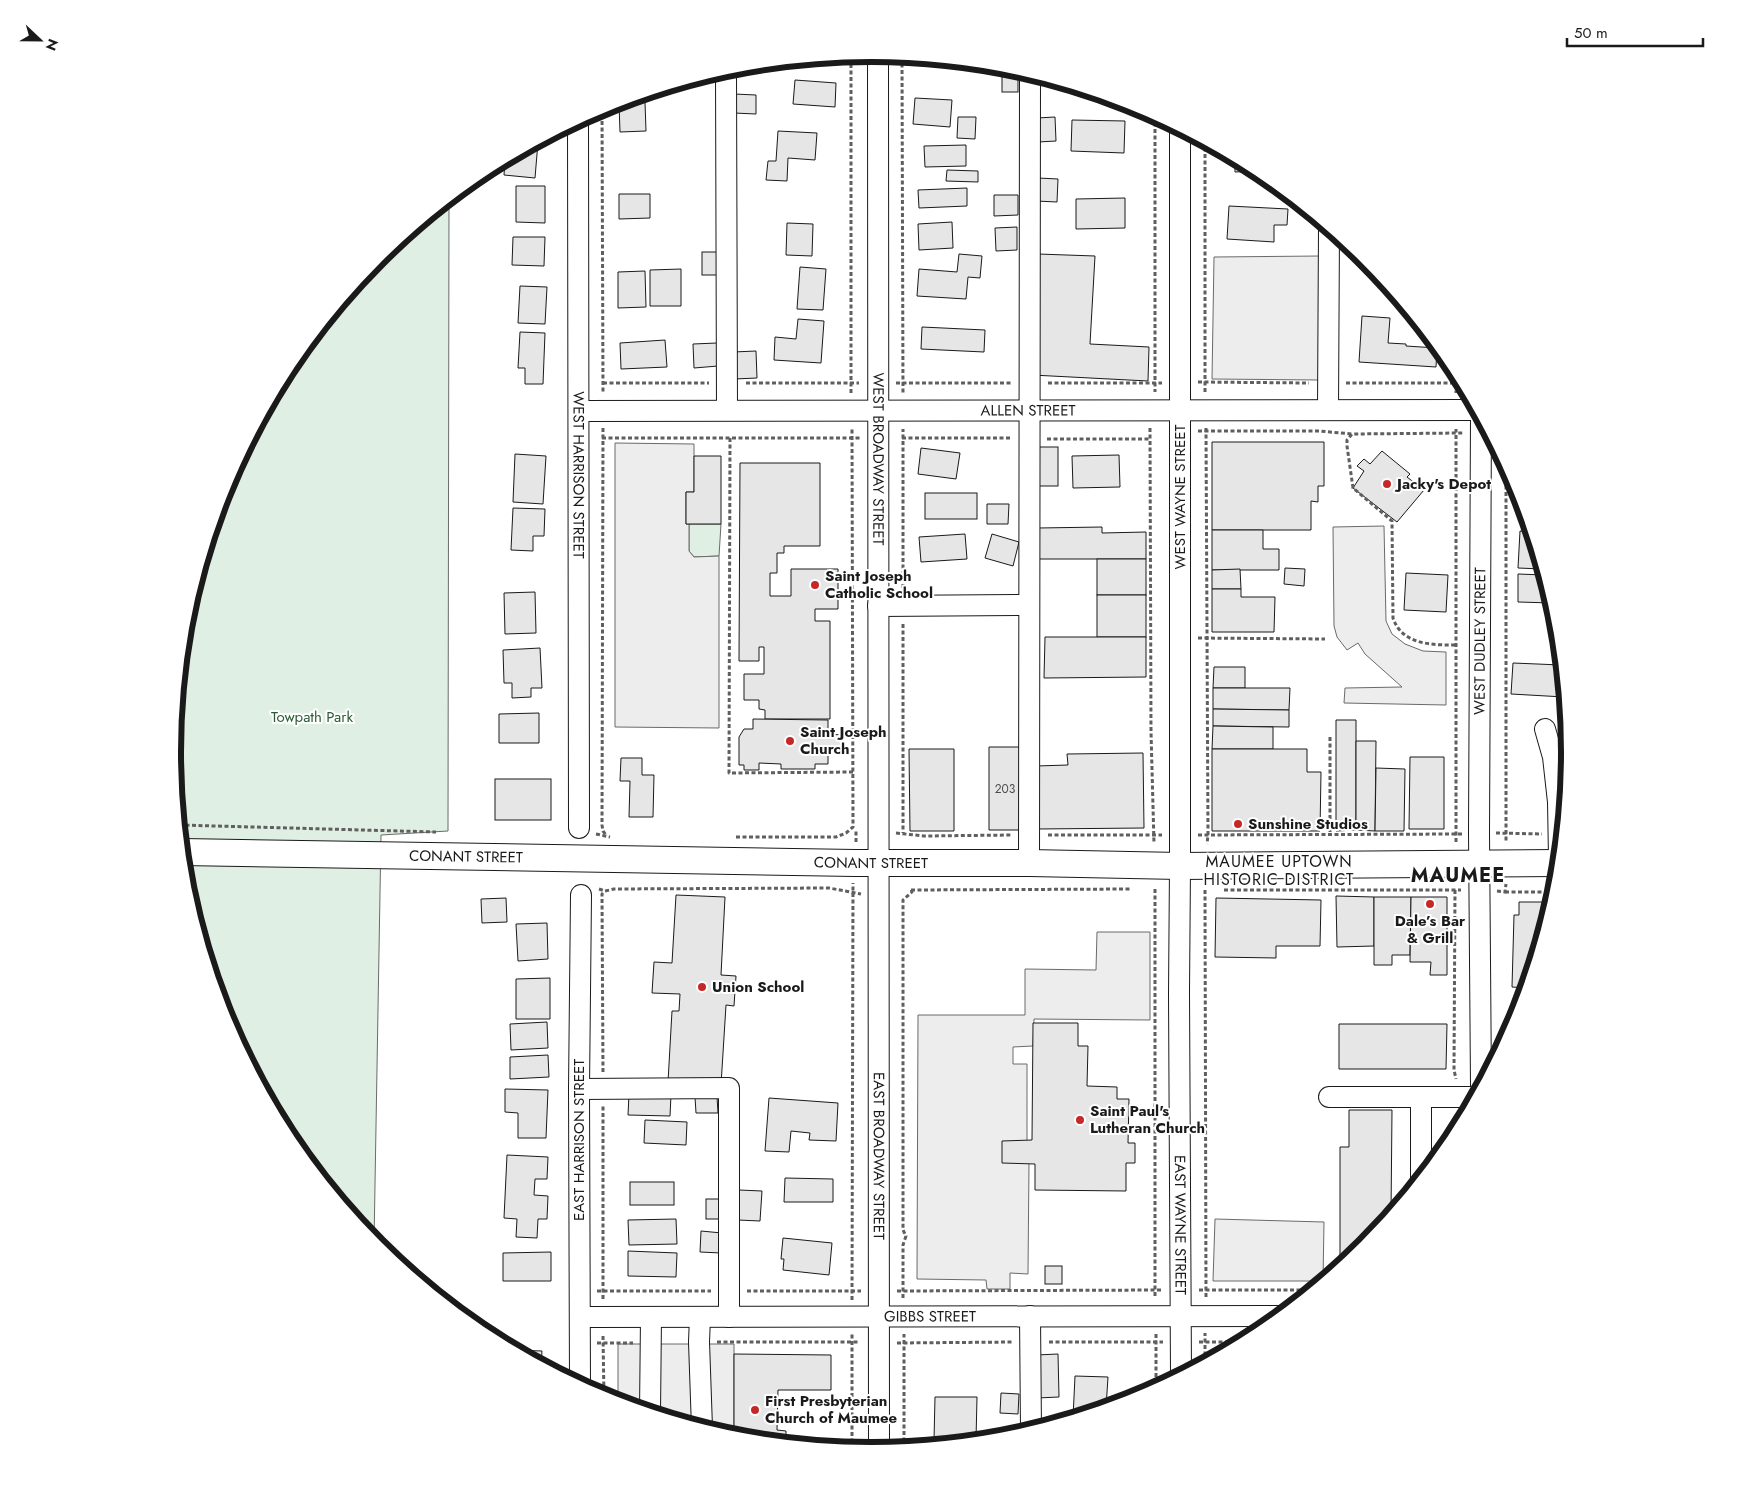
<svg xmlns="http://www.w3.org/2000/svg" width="1742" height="1505" font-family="Jost,sans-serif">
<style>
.green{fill:#e0efe3;stroke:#6a6a6a}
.parking{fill:#ededed;stroke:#6a6a6a}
.building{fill:#e6e6e6;stroke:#1a1a1a}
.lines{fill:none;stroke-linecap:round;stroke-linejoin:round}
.minor-casing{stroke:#1a1a1a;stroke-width:22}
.major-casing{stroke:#1a1a1a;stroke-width:28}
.path{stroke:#5f5f5f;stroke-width:3;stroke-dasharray:4 2.5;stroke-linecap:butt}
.minor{stroke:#fff;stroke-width:20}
.major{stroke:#fff;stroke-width:26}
.poi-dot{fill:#c62828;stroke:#fff;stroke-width:2}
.labels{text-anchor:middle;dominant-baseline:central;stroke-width:4;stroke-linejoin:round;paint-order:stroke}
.number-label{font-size:12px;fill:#4d4d4d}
.street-label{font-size:15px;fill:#1a1a1a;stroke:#fff}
.poi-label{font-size:15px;font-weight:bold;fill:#1a1a1a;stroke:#fff;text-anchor:start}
.park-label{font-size:15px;fill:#2b5a34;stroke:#fff}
.neighbourhood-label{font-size:16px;letter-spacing:1px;fill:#1a1a1a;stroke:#fff}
.district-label{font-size:20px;font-weight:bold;letter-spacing:1px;fill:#1a1a1a;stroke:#fff}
.rim{fill:none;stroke:#1a1a1a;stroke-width:6}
</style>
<rect width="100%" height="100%" fill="#fff"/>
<g class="green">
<polygon points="449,199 448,831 381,835 374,1243 290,1140 225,1020 186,889 172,752 186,616 226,485 290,364 377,258"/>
<polygon points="689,524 721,524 719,556 694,557 689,551"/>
</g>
<g class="parking">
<polygon points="1320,256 1319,380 1212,379 1214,257"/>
<polygon points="615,443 694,444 694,492 686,492 686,524 689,524 689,551 694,557 719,556 719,728 615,727"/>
<polygon points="1384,526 1386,621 1392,634 1405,644 1423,651 1446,652 1446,705 1344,703 1345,688 1402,687 1365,654 1358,643 1347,650 1337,637 1334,626 1333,527"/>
<polygon points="1097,932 1150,932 1150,1020 1034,1019 1033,1046 1013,1047 1013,1064 1027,1064 1027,1141 1029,1163 1028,1274 1010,1273 1010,1289 987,1289 986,1280 917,1279 918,1015 1025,1015 1025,969 1096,970"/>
<polygon points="1215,1219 1324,1222 1323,1281 1213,1281"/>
<polygon points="618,1344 734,1344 734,1438 618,1402"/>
</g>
<g class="building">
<rect x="1002" y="73" width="16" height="19"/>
<polygon points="795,80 836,83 835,107 793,104"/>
<polygon points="734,94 756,95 756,114 734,113"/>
<polygon points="915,98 952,100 950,127 913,124"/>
<polygon points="645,102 646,131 620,132 619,103"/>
<polygon points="958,117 976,117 975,139 957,138"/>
<polygon points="1055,117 1056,141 1038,142 1037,118"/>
<polygon points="1072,120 1125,121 1124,153 1071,151"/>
<polygon points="778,131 817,133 815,160 788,158 787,181 766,180 768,161 776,161"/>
<polygon points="538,142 535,178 504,175 505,160"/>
<polygon points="966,145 966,166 925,167 924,146"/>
<polygon points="1235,159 1258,171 1235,172"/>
<polygon points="947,170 978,171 978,182 946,181"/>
<polygon points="1038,178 1058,179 1057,202 1036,201"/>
<polygon points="516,186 545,186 545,223 516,222"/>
<polygon points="967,188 967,206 919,208 918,190"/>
<polygon points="619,194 650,194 650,218 619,219"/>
<polygon points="994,195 1018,195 1018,215 994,216"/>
<polygon points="1125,198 1125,228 1076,229 1076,199"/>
<polygon points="1229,206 1288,209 1287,225 1274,225 1274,242 1227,239"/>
<polygon points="952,222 953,248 919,250 918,224"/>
<polygon points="787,223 813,224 812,256 786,255"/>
<polygon points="1017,227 1017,250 996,251 995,228"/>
<polygon points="513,237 545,237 544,266 512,265"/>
<rect x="702" y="252" width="21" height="23"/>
<polygon points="959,254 982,256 980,278 968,277 966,299 917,296 919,269 957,272"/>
<polygon points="1038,254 1095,256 1090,344 1149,347 1148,381 1032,375"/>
<polygon points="800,267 826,269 823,310 797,309"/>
<polygon points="681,269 681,306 650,306 650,270"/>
<polygon points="645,271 646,307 618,308 618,272"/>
<polygon points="520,286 547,287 545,324 518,323"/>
<polygon points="1362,316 1390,318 1388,343 1406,344 1406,346 1437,348 1436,367 1359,362"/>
<polygon points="798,319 824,321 821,363 774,360 775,337 796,339"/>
<polygon points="922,327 985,330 984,352 921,349"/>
<polygon points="520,332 545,333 543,384 525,384 525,368 518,368"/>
<polygon points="665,340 667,367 621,369 620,343"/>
<polygon points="717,343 718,366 694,368 693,344"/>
<polygon points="756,351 757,378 734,379 733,352"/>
<polygon points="1212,442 1324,442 1324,486 1318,486 1318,502 1311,501 1311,530 1212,530"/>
<rect x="1035" y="447" width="23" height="39"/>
<polygon points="921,448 960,453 956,479 918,474"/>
<polygon points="1382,451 1410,474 1407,477 1424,490 1397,522 1353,488 1364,471 1357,466 1364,459 1370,464"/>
<polygon points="515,454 546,456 543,504 513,502"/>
<polygon points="1119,455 1120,487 1073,488 1072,456"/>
<polygon points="694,456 721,456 721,524 686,524 686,492 694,492"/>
<polygon points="740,463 820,463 820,546 784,546 784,553 777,553 777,573 770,573 770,596 791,596 791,569 838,569 838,609 815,609 815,621 830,621 830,719 765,719 765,710 759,709 759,700 744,700 744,674 764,674 764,647 759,647 759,661 739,661"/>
<rect x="925" y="493" width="52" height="26"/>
<polygon points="987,504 1009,504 1008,524 987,524"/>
<polygon points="513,508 545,509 544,536 533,536 533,551 511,550"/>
<polygon points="1102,527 1102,533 1146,532 1146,559 1038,559 1038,528"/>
<polygon points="1212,530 1263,530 1263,549 1279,549 1279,570 1212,570"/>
<polygon points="1520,531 1531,532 1542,569 1518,568"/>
<polygon points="965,534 967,559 921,562 919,537"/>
<polygon points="992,534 1019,542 1013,566 985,558"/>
<rect x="1097" y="559" width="49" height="36"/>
<polygon points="1285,568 1305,569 1304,586 1284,584"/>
<polygon points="1240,569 1241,589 1212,589 1212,570"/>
<polygon points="1406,573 1448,575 1446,612 1404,610"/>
<polygon points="1518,574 1544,575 1552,603 1518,602"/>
<polygon points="1212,589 1241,589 1241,597 1275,597 1274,632 1212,632"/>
<polygon points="535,592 536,633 505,634 504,593"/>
<rect x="1097" y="595" width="49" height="42"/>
<polygon points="1045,637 1146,637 1146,677 1044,678"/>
<polygon points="540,648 542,688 531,688 531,697 512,698 512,683 504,683 503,650"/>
<polygon points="1513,663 1561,665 1564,697 1511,694"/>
<polygon points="1214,667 1245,667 1245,688 1213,688"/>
<polygon points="1213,688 1290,688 1289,710 1213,709"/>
<polygon points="1213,709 1289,710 1289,727 1213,726"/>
<polygon points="539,713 539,743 499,743 499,714"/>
<polygon points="753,719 828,720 828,734 841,735 841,750 828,750 828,764 815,764 815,769 781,769 781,764 759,763 759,770 744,770 744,765 739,765 739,737 744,729 753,729"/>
<polygon points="1336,720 1356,720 1356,830 1336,831"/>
<polygon points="1213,726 1273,727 1273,749 1212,749"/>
<polygon points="1356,741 1376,741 1375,831 1356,830"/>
<polygon points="989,747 1021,747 1022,830 989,830"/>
<polygon points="909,749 954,749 954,831 910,831"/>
<polygon points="1212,749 1307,749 1307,772 1321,772 1320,831 1212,831"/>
<polygon points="1143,753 1144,828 1036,829 1036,766 1068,765 1067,754"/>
<polygon points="1564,755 1569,756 1563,823 1563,784"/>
<polygon points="1410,757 1444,757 1444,829 1409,829"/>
<polygon points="621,758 642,758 642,775 654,775 653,817 629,817 630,781 620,781"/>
<polygon points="1376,768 1405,769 1404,831 1375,831"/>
<rect x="495" y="779" width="56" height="41"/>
<polygon points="676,895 725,897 721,975 736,976 734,1006 726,1005 721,1085 668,1082 672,1011 679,1011 680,994 652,993 654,962 672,963"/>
<polygon points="1336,896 1374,897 1374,946 1337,947"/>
<polygon points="1374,897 1411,897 1410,955 1392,955 1392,965 1374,965"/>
<polygon points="1411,897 1447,897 1447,975 1430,975 1431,962 1410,962"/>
<polygon points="506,898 507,922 482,923 481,899"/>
<polygon points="1216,898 1321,900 1320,946 1276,946 1276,958 1215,957"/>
<polygon points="1519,902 1552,902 1526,988 1512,987 1514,915 1519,915"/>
<polygon points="547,923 548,959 518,961 516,924"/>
<polygon points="550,978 550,1019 516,1019 516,979"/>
<polygon points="547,1022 548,1048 511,1050 510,1024"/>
<polygon points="1033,1023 1078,1023 1078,1046 1088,1046 1087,1086 1117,1087 1117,1099 1129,1099 1128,1143 1135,1143 1135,1163 1126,1163 1126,1191 1035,1190 1035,1164 1002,1163 1002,1141 1032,1140"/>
<polygon points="1339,1024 1447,1024 1446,1069 1339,1069"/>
<polygon points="548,1055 549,1077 510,1079 510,1057"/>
<polygon points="505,1089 548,1090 546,1138 518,1138 518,1113 505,1112"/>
<polygon points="629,1094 671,1095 670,1116 628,1115"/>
<polygon points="695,1097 717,1097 718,1113 696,1113"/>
<polygon points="769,1098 838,1103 836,1141 809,1140 810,1133 791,1131 789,1152 765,1151"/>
<polygon points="1349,1110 1392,1110 1391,1215 1365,1247 1340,1267 1340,1147 1349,1147"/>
<polygon points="645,1120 687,1122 686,1145 644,1143"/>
<polygon points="507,1155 548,1157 547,1179 535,1179 534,1195 548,1196 547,1219 538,1219 537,1238 516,1237 517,1219 504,1218"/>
<polygon points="785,1178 833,1179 833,1202 784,1202"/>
<rect x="630" y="1182" width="44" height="23"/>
<polygon points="739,1190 762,1191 760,1221 738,1220"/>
<rect x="706" y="1199" width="14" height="20"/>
<polygon points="676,1219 677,1244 629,1245 628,1220"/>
<polygon points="701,1231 722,1233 721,1253 700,1252"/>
<polygon points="783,1238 832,1243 829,1275 783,1270 784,1259 781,1259"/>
<polygon points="628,1251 677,1253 676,1277 628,1276"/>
<polygon points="551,1252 551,1281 503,1281 503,1253"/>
<rect x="1045" y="1266" width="17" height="18"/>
<polygon points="513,1350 542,1351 541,1365"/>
<polygon points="734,1354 831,1355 831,1390 778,1390 777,1430 786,1431 786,1443 734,1438"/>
<polygon points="1058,1354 1059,1397 1037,1398 1036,1355"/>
<polygon points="1075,1376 1108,1377 1106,1408 1073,1418"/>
<polygon points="1001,1393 1019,1394 1018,1414 1000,1413"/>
<polygon points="935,1397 977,1397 976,1440 934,1440"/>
</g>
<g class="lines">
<defs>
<g id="minor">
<path id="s1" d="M878,54L879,1450"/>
<polyline points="726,70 727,410"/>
<path id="s2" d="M578,121L579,828"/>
<path id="s3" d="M1180,129V866L1179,993L1181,1375"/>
<polyline points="1328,410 1329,228"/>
<path id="s4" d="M579,411L1476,410"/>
<polyline points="878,606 1029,605"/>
<polyline points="1545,729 1553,757 1558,802 1559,858"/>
<polyline points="1029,863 1030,74"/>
<path id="s5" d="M1481,1087L1479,833L1481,418"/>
<polyline points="579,1089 729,1088 729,1317"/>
<polyline points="1329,1097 1475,1097"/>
<polyline points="1421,1179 1421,1097"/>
<polyline points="1030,1316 1031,1431"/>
<path id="s6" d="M580,1317L1280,1316"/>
<polyline points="700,1317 699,1342 702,1428"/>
<polyline points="580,1385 579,1089 581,895"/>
<polyline points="650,1412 651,1317"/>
</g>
<g id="major">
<path id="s7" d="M182,852L855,863H1029L1180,866L1559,863"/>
</g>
</defs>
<use href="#minor" class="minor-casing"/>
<use href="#major" class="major-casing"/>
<g class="path">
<polyline points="902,57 903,393"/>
<polyline points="602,108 603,392"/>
<polyline points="1155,116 1155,392"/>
<polyline points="1455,371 1456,393"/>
<polyline points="1198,382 1309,383"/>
<polyline points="603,383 709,383"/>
<polyline points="746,383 859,383"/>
<polyline points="896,383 1012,383"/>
<polyline points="1048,383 1162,383"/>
<polyline points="1346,383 1462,383"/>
<polyline points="1205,392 1205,143"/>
<polyline points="851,393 851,56"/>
<polyline points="603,428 602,825 603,831 606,835"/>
<polyline points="1150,428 1151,731 1154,844"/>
<polyline points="1206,428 1208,835 1207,844"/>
<polyline points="1198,431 1319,431 1352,434"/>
<polyline points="602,438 861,438"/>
<polyline points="730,438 729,773 853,772"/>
<polyline points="902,438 1011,438"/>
<polyline points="1047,439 1150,439"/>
<polyline points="1506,466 1506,843"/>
<polyline points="903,588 903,429"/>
<polyline points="903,624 903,833"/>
<polyline points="1198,638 1325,639"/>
<path d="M1455,645C1432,645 1402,645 1393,618L1392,521L1353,488L1347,446V440L1352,434L1463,433"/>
<polyline points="1330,737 1330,834"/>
<polyline points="179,825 436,832"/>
<polyline points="896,833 924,836 1012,835"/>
<polyline points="1496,833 1542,834"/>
<polyline points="596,834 610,837"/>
<polyline points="1048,835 1162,835"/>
<polyline points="1198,835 1462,834"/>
<polyline points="736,837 836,837 846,833 853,827 852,429"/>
<polyline points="856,842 856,830"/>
<polyline points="1456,842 1456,429"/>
<polyline points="599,889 605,891 614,889 829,888 861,894"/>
<polyline points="1155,889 1155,1298"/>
<polyline points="911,890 1131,889"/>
<polyline points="1205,890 1206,1299"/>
<polyline points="1224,890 1461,890"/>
<polyline points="1455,890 1454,1070 1456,1079"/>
<polyline points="1497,891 1505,892 1506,884"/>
<polyline points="1505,892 1555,892"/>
<polyline points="1553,898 1553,892"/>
<polyline points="1506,1033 1510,1033"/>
<polyline points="603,1072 602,894 605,891"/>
<polyline points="1456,1115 1456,1132"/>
<polyline points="1199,1290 1312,1290"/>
<polyline points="597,1291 711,1291"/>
<polyline points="747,1291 861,1291"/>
<polyline points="897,1291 1163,1290"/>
<polyline points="903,1298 903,1245 906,1236 903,1230 903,900 912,892 911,889"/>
<polyline points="603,1299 603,1106"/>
<polyline points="852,1300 853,883"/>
<polyline points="1156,1334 1156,1389"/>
<polyline points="603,1336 604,1398"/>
<polyline points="717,1342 860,1342"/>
<polyline points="1049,1342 1163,1342"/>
<polyline points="1199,1342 1244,1342"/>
<polyline points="597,1343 633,1343"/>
<polyline points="897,1343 1013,1342"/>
<polyline points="1205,1362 1205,1333"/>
<polyline points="904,1448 904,1334"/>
<polyline points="852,1449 852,1333"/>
</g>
<use href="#minor" class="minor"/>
<use href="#major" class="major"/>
</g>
<g class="poi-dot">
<circle cx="1387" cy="484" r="5"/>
<circle cx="815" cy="585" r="5"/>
<circle cx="790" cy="741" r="5"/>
<circle cx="1238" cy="824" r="5"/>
<circle cx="1430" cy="904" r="5"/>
<circle cx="702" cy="987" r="5"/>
<circle cx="1080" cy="1120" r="5"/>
<circle cx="755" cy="1410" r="5"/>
</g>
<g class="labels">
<g class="number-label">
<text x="1005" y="789">203</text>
</g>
<g class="street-label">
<text stroke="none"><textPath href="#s4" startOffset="449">ALLEN STREET</textPath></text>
<text stroke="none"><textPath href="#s1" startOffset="405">WEST BROADWAY STREET</textPath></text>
<text stroke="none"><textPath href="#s2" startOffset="354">WEST HARRISON STREET</textPath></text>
<text transform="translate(1180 497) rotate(-90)">WEST WAYNE STREET</text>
<text stroke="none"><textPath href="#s5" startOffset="446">WEST DUDLEY STREET</textPath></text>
<text stroke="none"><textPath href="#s7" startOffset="284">CONANT STREET</textPath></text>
<text stroke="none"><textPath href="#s7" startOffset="689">CONANT STREET</textPath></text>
<text transform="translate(579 1140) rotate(-90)">EAST HARRISON STREET</text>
<text stroke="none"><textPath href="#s1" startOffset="1102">EAST BROADWAY STREET</textPath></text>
<text stroke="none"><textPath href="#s3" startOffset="1096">EAST WAYNE STREET</textPath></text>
<text stroke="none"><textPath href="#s6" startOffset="350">GIBBS STREET</textPath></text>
</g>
<g class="poi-label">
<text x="1397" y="484">Jacky's Depot</text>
<text x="825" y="576">Saint Joseph<tspan x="825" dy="17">Catholic School</tspan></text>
<text x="800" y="732">Saint Joseph<tspan x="800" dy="17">Church</tspan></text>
<text x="1248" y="824">Sunshine Studios</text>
<text x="1430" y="921" text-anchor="middle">Dale’s Bar<tspan x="1430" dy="17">&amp; Grill</tspan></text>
<text x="712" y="987">Union School</text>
<text x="1090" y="1111">Saint Paul's<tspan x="1090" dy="17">Lutheran Church</tspan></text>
<text x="765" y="1401">First Presbyterian<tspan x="765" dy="17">Church of Maumee</tspan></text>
</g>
<g class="park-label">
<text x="312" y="717">Towpath Park</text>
</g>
<g class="neighbourhood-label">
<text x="1279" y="861">MAUMEE UPTOWN<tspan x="1279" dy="18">HISTORIC DISTRICT</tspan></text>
</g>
<g class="district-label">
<text x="1458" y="875">MAUMEE</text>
</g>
</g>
<path d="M0 0H1742V1505H0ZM181 752a690 690 0 1 1 1380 0a690 690 0 1 1-1380 0Z" fill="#fff" fill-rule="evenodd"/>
<path class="rim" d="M181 752a690 690 0 1 1 1380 0a690 690 0 1 1-1380 0Z"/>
<g transform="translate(40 40) rotate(112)" stroke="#ffffff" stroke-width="4" paint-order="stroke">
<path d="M0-4L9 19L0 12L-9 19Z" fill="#1a1a1a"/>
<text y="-8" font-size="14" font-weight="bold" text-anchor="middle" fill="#1a1a1a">N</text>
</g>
<path d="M1567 38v8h136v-8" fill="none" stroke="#1a1a1a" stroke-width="2.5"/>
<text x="1574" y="38" font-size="15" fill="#1a1a1a" stroke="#ffffff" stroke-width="4" paint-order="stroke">50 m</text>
</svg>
